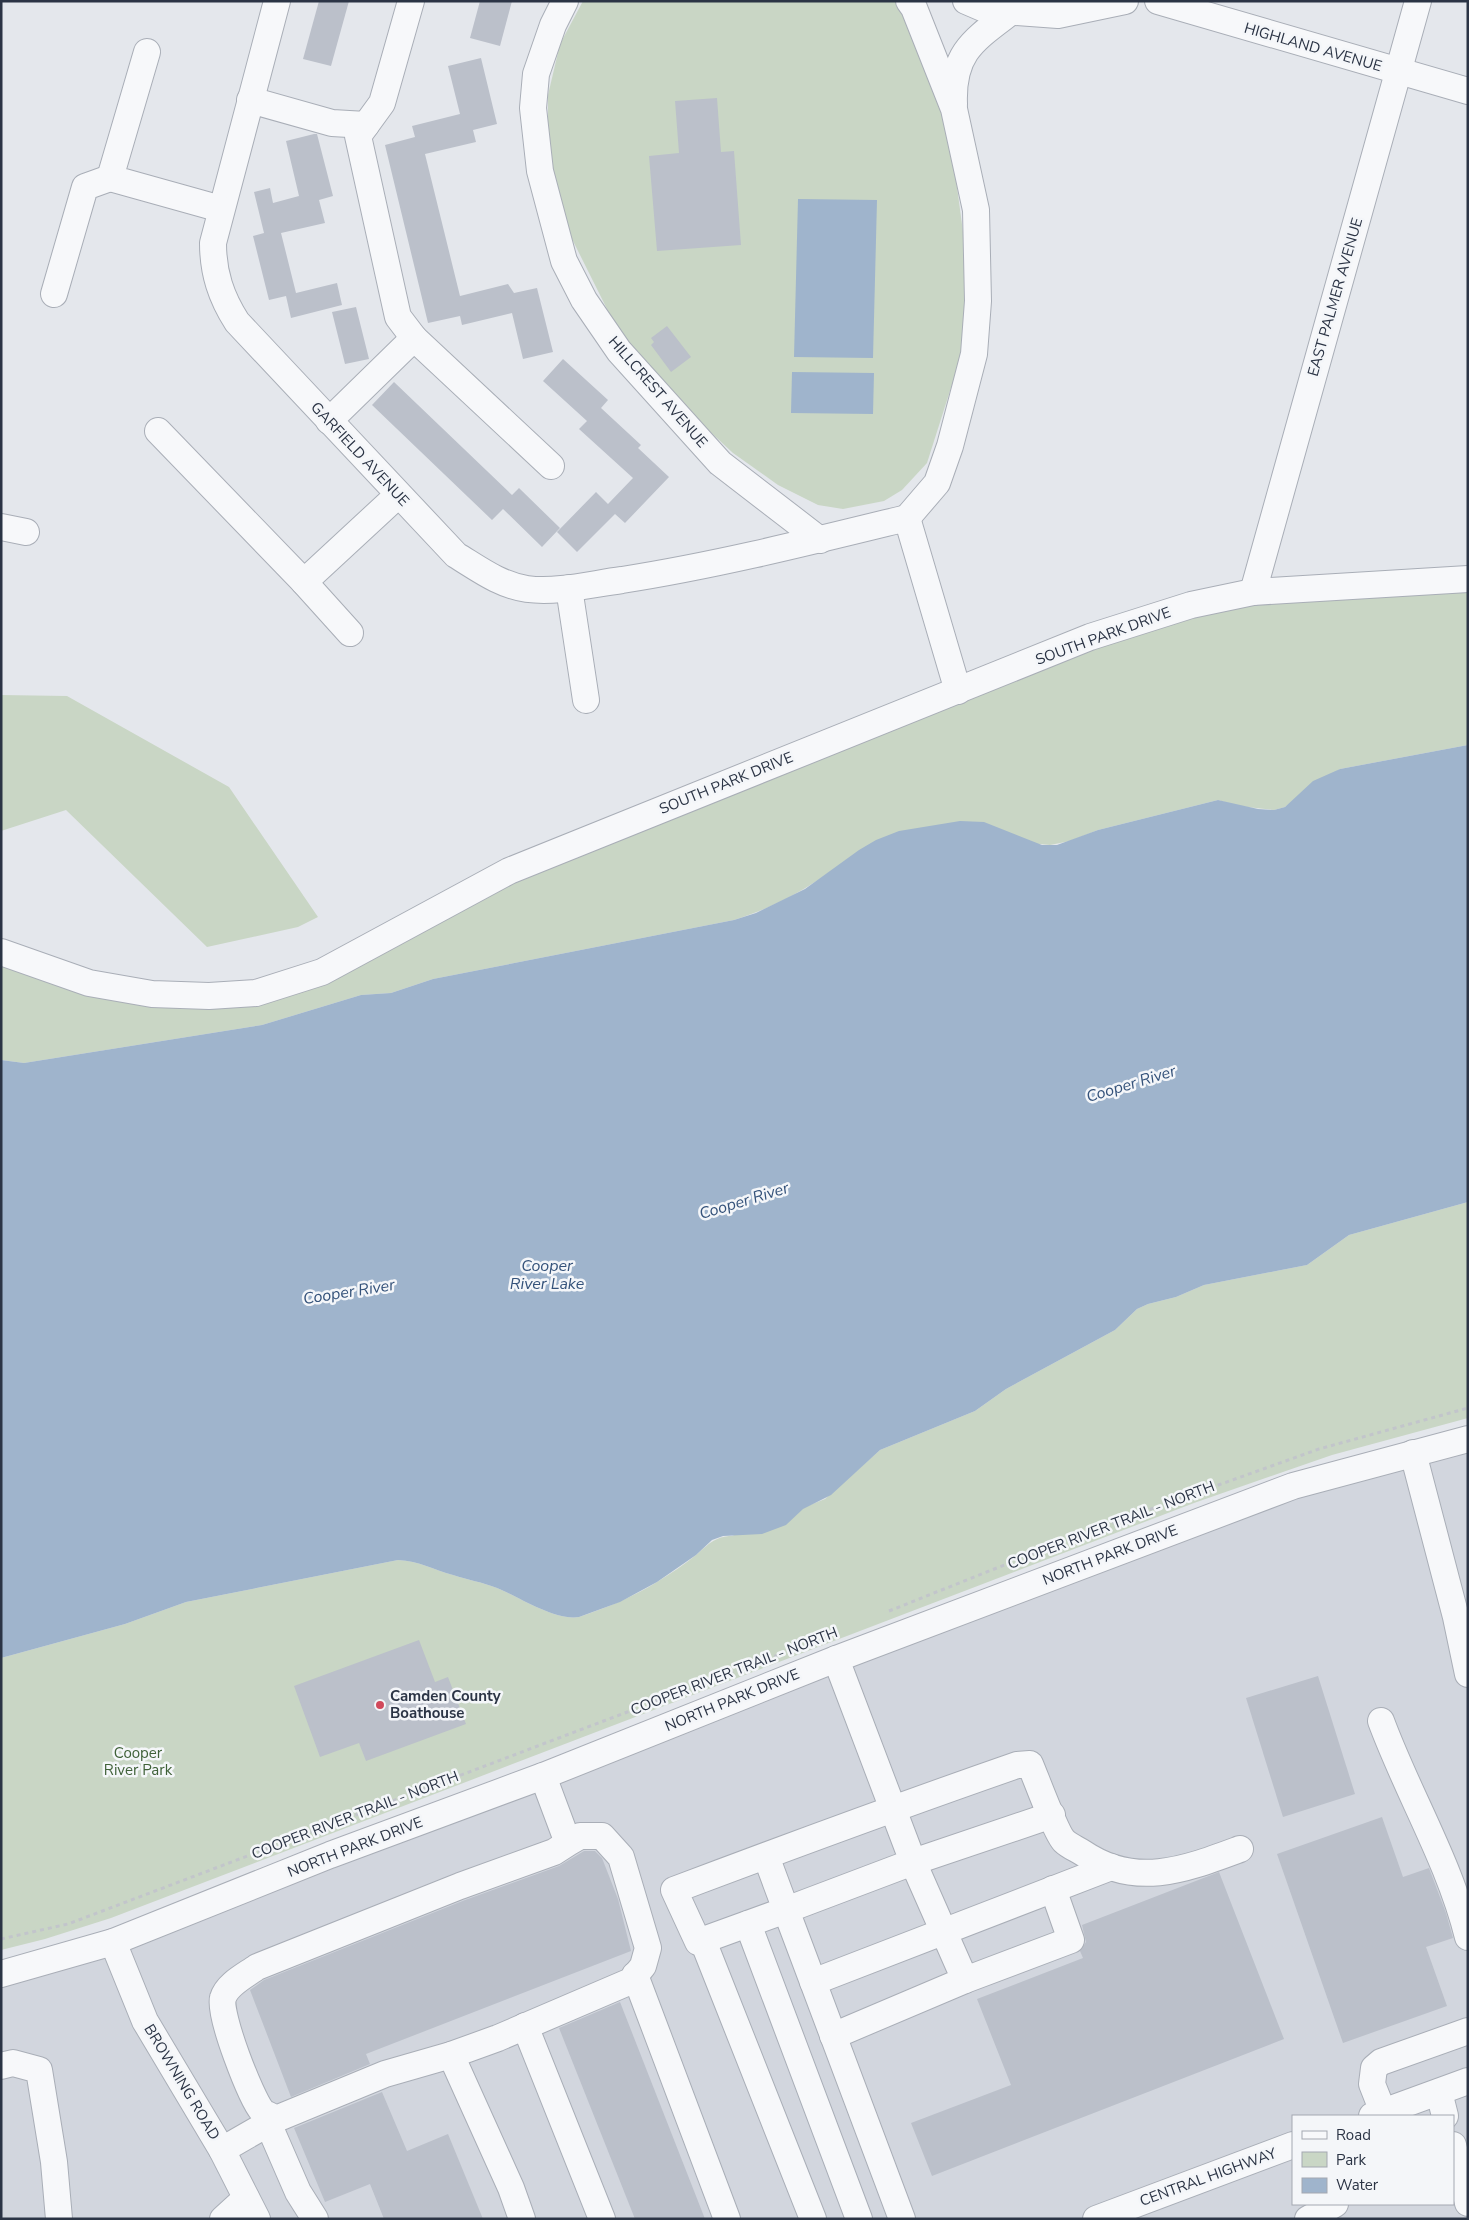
<svg xmlns="http://www.w3.org/2000/svg" width="1469" height="2220" font-family="'Nunito Sans',sans-serif">
<style>
.built{fill:#d2d6de;fill-rule:evenodd}
.green{fill:#c9d6c5}
.water{fill:#9fb4cc}
.building{fill:#bbc0ca}
.lines{fill:none;stroke-linecap:round;stroke-linejoin:round}
.minor-casing{stroke:#a9aeb7;stroke-width:28}
.path{stroke:#c2c5cb;stroke-width:3;stroke-dasharray:4 4;stroke-linecap:butt}
.minor{stroke:#f7f8fa;stroke-width:26}
.poi-dot{fill:#d1495b;stroke:#f4f6f9;stroke-width:2}
.labels{text-anchor:middle;dominant-baseline:central;stroke-width:5;stroke-linejoin:round;paint-order:stroke}
.street-label{font-size:15px;fill:#2b3445;stroke:#f4f6f9}
.poi-label{font-size:15px;font-weight:bold;fill:#2b3445;stroke:#f4f6f9;text-anchor:start}
.park-label{font-size:15px;fill:#3f6138;stroke:#f4f6f9}
.water-label{font-size:16px;font-style:italic;fill:#34527a;stroke:#f4f6f9}
</style>
<rect width="100%" height="100%" fill="#e4e7ec"/>
<path class="built" d="M1468,1439V2219H1V1974L1293,1486ZM1293,2116H1453V2204H1293Z"/>
<g class="green">
<polygon points="583,1 908,1 949,127 963,232 965,289 963,350 927,463 902,490 884,501 843,509 818,505 778,485 733,453 666,391 619,333 567,229 553,182 548,141 548,95 560,44"/>
<path d="M1468,579V745L1340,769L1304,792L1285,807L1274,810L1238,806L1218,800L1098,830L1070,841L1050,845L1040,844L827,874C798,894 767,910 734,920L433,979L391,993L361,995L262,1025L24,1063L1,1060V952L89,983L256,993L509,871L1191,605Z"/>
<polygon points="1,695 67,696 229,787 318,917 298,927 207,947 66,810 1,831"/>
<path d="M1468,1202V1418L1332,1455L1194,1503L111,1918L45,1939L1,1950V1658L125,1624L186,1602L398,1560C419,1561 434,1570 453,1575C468,1580 482,1582 497,1588C519,1597 555,1621 579,1617C606,1608 633,1597 657,1582C670,1574 684,1565 696,1555C708,1545 715,1536 732,1536L825,1499L880,1450L975,1411L1006,1389L1115,1330L1137,1309L1148,1304L1176,1297L1204,1285L1307,1265L1349,1235Z"/>
</g>
<g class="water">
<polygon points="798,199 877,200 873,358 794,357"/>
<polygon points="792,372 874,373 873,414 791,413"/>
<path d="M1468,745V1202L1349,1235L1307,1265L1204,1285L1176,1297L1148,1304L1137,1309L1115,1330L1006,1389L975,1411L880,1450L831,1495L803,1509L786,1525L762,1534L723,1536L712,1540L696,1555L657,1582L620,1602L579,1617C555,1621 519,1597 497,1588C482,1582 468,1580 453,1575C434,1570 419,1561 398,1560L186,1602L125,1624L1,1658V1060L24,1063L262,1025L361,995L391,993L433,979L734,920L756,913L805,889L859,850L876,840L899,831L960,821L984,822L1042,845H1057L1098,830L1218,800L1258,809L1274,810L1285,807L1313,781L1340,769Z"/>
</g>
<g class="building">
<polygon points="319,1 349,1 331,66 303,59"/>
<polygon points="480,1 512,1 500,46 470,38"/>
<polygon points="481,58 497,124 473,130 476,142 425,154 460,296 508,284 514,293 537,288 553,352 523,359 512,313 462,325 460,316 428,323 385,145 415,137 412,126 460,114 448,66"/>
<polygon points="717,98 721,152 734,151 741,245 657,251 649,156 679,153 675,101"/>
<polygon points="314,134 317,134 333,196 319,200 325,223 281,233 296,293 337,283 342,305 291,318 286,296 269,300 253,236 264,233 254,192 270,188 273,203 299,196 286,141"/>
<polygon points="356,307 369,359 345,364 332,312"/>
<polygon points="667,326 691,357 671,372 651,345 654,342 651,338"/>
<polygon points="563,359 608,400 601,408 641,445 638,448 669,477 625,523 615,514 577,552 557,532 596,492 608,504 633,478 579,429 587,421 543,381"/>
<polygon points="394,382 512,495 519,488 560,528 542,547 503,509 492,520 372,405"/>
<polygon points="419,1640 435,1682 448,1677 466,1724 366,1761 359,1743 320,1757 294,1686"/>
<polygon points="1318,1676 1355,1794 1283,1817 1246,1698"/>
<polygon points="1382,1817 1403,1877 1429,1868 1446,1913 1453,1938 1426,1947 1447,2006 1343,2043 1277,1854"/>
<polygon points="584,1851 595,1851 602,1858 618,1899 631,1951 366,2054 370,2064 291,2097 250,1990 264,1980 465,1900 559,1866"/>
<polygon points="1219,1872 1284,2039 932,2176 911,2123 1011,2085 977,1999 1083,1958 1080,1951 1086,1942 1082,1925"/>
<polygon points="620,2002 705,2219 635,2219 559,2028"/>
<polygon points="382,2092 407,2151 448,2134 483,2219 384,2219 370,2184 325,2202 294,2128"/>
</g>
<g class="lines">
<defs>
<g id="minor">
<path d="M277,1L213,243C213,273 221,297 237,322L456,555C479,569 500,585 527,589C558,593 591,584 622,580C718,565 813,541 907,518"/>
<polyline points="411,1 382,103 358,136 398,317 414,338"/>
<polyline points="565,1 553,25 536,74 533,108 540,171 564,261 584,300 619,351 720,463 820,540"/>
<polyline points="966,1 987,10 1058,15 1125,1"/>
<polyline points="1158,1 1468,91"/>
<polyline points="147,52 110,178 221,209"/>
<polyline points="250,100 332,123 366,125"/>
<path d="M954,104C952,52 974,40 1012,11"/>
<polyline points="54,294 85,187 110,178"/>
<polyline points="329,421 414,338 551,466"/>
<polyline points="158,431 304,582 398,495"/>
<polyline points="907,518 937,483 950,446 974,354 978,301 976,210 954,109 914,8 909,1"/>
<polyline points="907,518 958,691"/>
<polyline points="1,527 26,532"/>
<polyline points="304,582 350,633"/>
<polyline points="569,588 586,700"/>
<polyline points="1253,592 1418,1"/>
<polyline points="1,952 89,983 152,994 209,996 256,993 322,972 509,871 1090,637 1191,605 1253,592 1468,579"/>
<polyline points="1413,1453 1456,1617 1468,1674"/>
<polyline points="836,1659 913,1862 786,1910 902,2219"/>
<path d="M1381,1721C1408,1794 1449,1861 1468,1937"/>
<path d="M543,1776L568,1843L580,1836H602L621,1857L648,1948L643,1966L631,1981L498,2038L451,2055L385,2074L276,2119C272,2116 265,2114 262,2111C251,2098 218,2014 223,1998C227,1984 246,1975 257,1967L460,1886L554,1852L568,1843"/>
<path d="M766,1856L786,1910L698,1942L674,1890C788,1847 902,1805 1017,1765L1030,1764C1036,1778 1056,1833 1064,1841C1069,1846 1077,1849 1083,1853C1136,1889 1186,1869 1240,1849"/>
<polyline points="748,1924 859,2219"/>
<polyline points="703,1941 813,2219"/>
<polyline points="113,1942 145,2021 222,2150 257,2219"/>
<polyline points="1,1974 113,1942 330,1855 543,1776 836,1659 1293,1486 1468,1439"/>
<polyline points="635,1975 727,2219"/>
<polyline points="965,1980 1071,1940 1053,1889"/>
<polyline points="813,1982 1111,1867"/>
<polyline points="525,2026 602,2219"/>
<polyline points="833,2036 965,1980 913,1862 1052,1815"/>
<polyline points="451,2055 511,2188 522,2219"/>
<polyline points="1,2066 13,2063 39,2070 54,2162 59,2219"/>
<polyline points="1439,2092 1445,2116"/>
<polyline points="1372,2116 1468,2081"/>
<polyline points="1382,2116 1383,2112 1372,2084 1374,2068 1381,2062 1468,2031"/>
<polyline points="268,2123 298,2192 315,2219"/>
<polyline points="1453,2145 1468,2203"/>
<polyline points="222,2150 276,2119"/>
<polyline points="223,2219 246,2198"/>
<polyline points="1096,2219 1293,2145"/>
<polyline points="1308,2219 1335,2204"/>
</g>
</defs>
<use href="#minor" class="minor-casing"/>
<g class="path">
<polyline points="889,1611 1087,1532 1319,1449 1468,1408"/>
<polyline points="1,1939 68,1924 783,1653"/>
</g>
<use href="#minor" class="minor"/>
</g>
<circle class="poi-dot" cx="380" cy="1705" r="5"/>
<g class="labels">
<g class="street-label">
<text transform="translate(1313 47) rotate(16)">HIGHLAND AVENUE</text>
<text transform="translate(1335 297) rotate(-74)">EAST PALMER AVENUE</text>
<text transform="translate(658 392) rotate(49)">HILLCREST AVENUE</text>
<text transform="translate(360 454) rotate(47)">GARFIELD AVENUE</text>
<text transform="translate(1103 636) rotate(-20)">SOUTH PARK DRIVE</text>
<text transform="translate(726 783) rotate(-22)">SOUTH PARK DRIVE</text>
<text transform="translate(1111 1525) rotate(-21)">COOPER RIVER TRAIL - NORTH</text>
<text transform="translate(1110 1555) rotate(-21)">NORTH PARK DRIVE</text>
<text transform="translate(734 1671) rotate(-21)">COOPER RIVER TRAIL - NORTH</text>
<text transform="translate(732 1700) rotate(-22)">NORTH PARK DRIVE</text>
<text transform="translate(355 1815) rotate(-21)">COOPER RIVER TRAIL - NORTH</text>
<text transform="translate(355 1847) rotate(-21)">NORTH PARK DRIVE</text>
<text transform="translate(182 2082) rotate(59)">BROWNING ROAD</text>
<text transform="translate(1208 2177) rotate(-20)">CENTRAL HIGHWAY</text>
</g>
<g class="poi-label">
<text x="390" y="1696">Camden County<tspan x="390" dy="17">Boathouse</tspan></text>
</g>
<g class="park-label">
<text x="138" y="1753">Cooper<tspan x="138" dy="17">River Park</tspan></text>
</g>
<g class="water-label">
<text transform="translate(1131 1084) rotate(-17)">Cooper River</text>
<text transform="translate(744 1201) rotate(-17)">Cooper River</text>
<text x="547" y="1266">Cooper<tspan x="547" dy="18">River Lake</tspan></text>
<text transform="translate(349 1292) rotate(-9)">Cooper River</text>
</g>
</g>
<rect width="1469" height="2220" fill="none" stroke="#2b3445" stroke-width="5"/>
<rect x="1292" y="2115" width="162" height="90" fill="#f4f6f9" stroke="#a4a8b1"/>
<rect x="1302" y="2131" width="25" height="8" fill="#f7f8fa" stroke="#a4a8b1"/>
<text x="1336" y="2140" font-size="15" fill="#2b3445">Road</text>
<rect x="1302" y="2152" width="25" height="15" fill="#c9d6c5" stroke="#a4a8b1"/>
<text x="1336" y="2165" font-size="15" fill="#2b3445">Park</text>
<rect x="1302" y="2178" width="25" height="15" fill="#9fb4cc" stroke="#a4a8b1"/>
<text x="1336" y="2190" font-size="15" fill="#2b3445">Water</text>
</svg>
